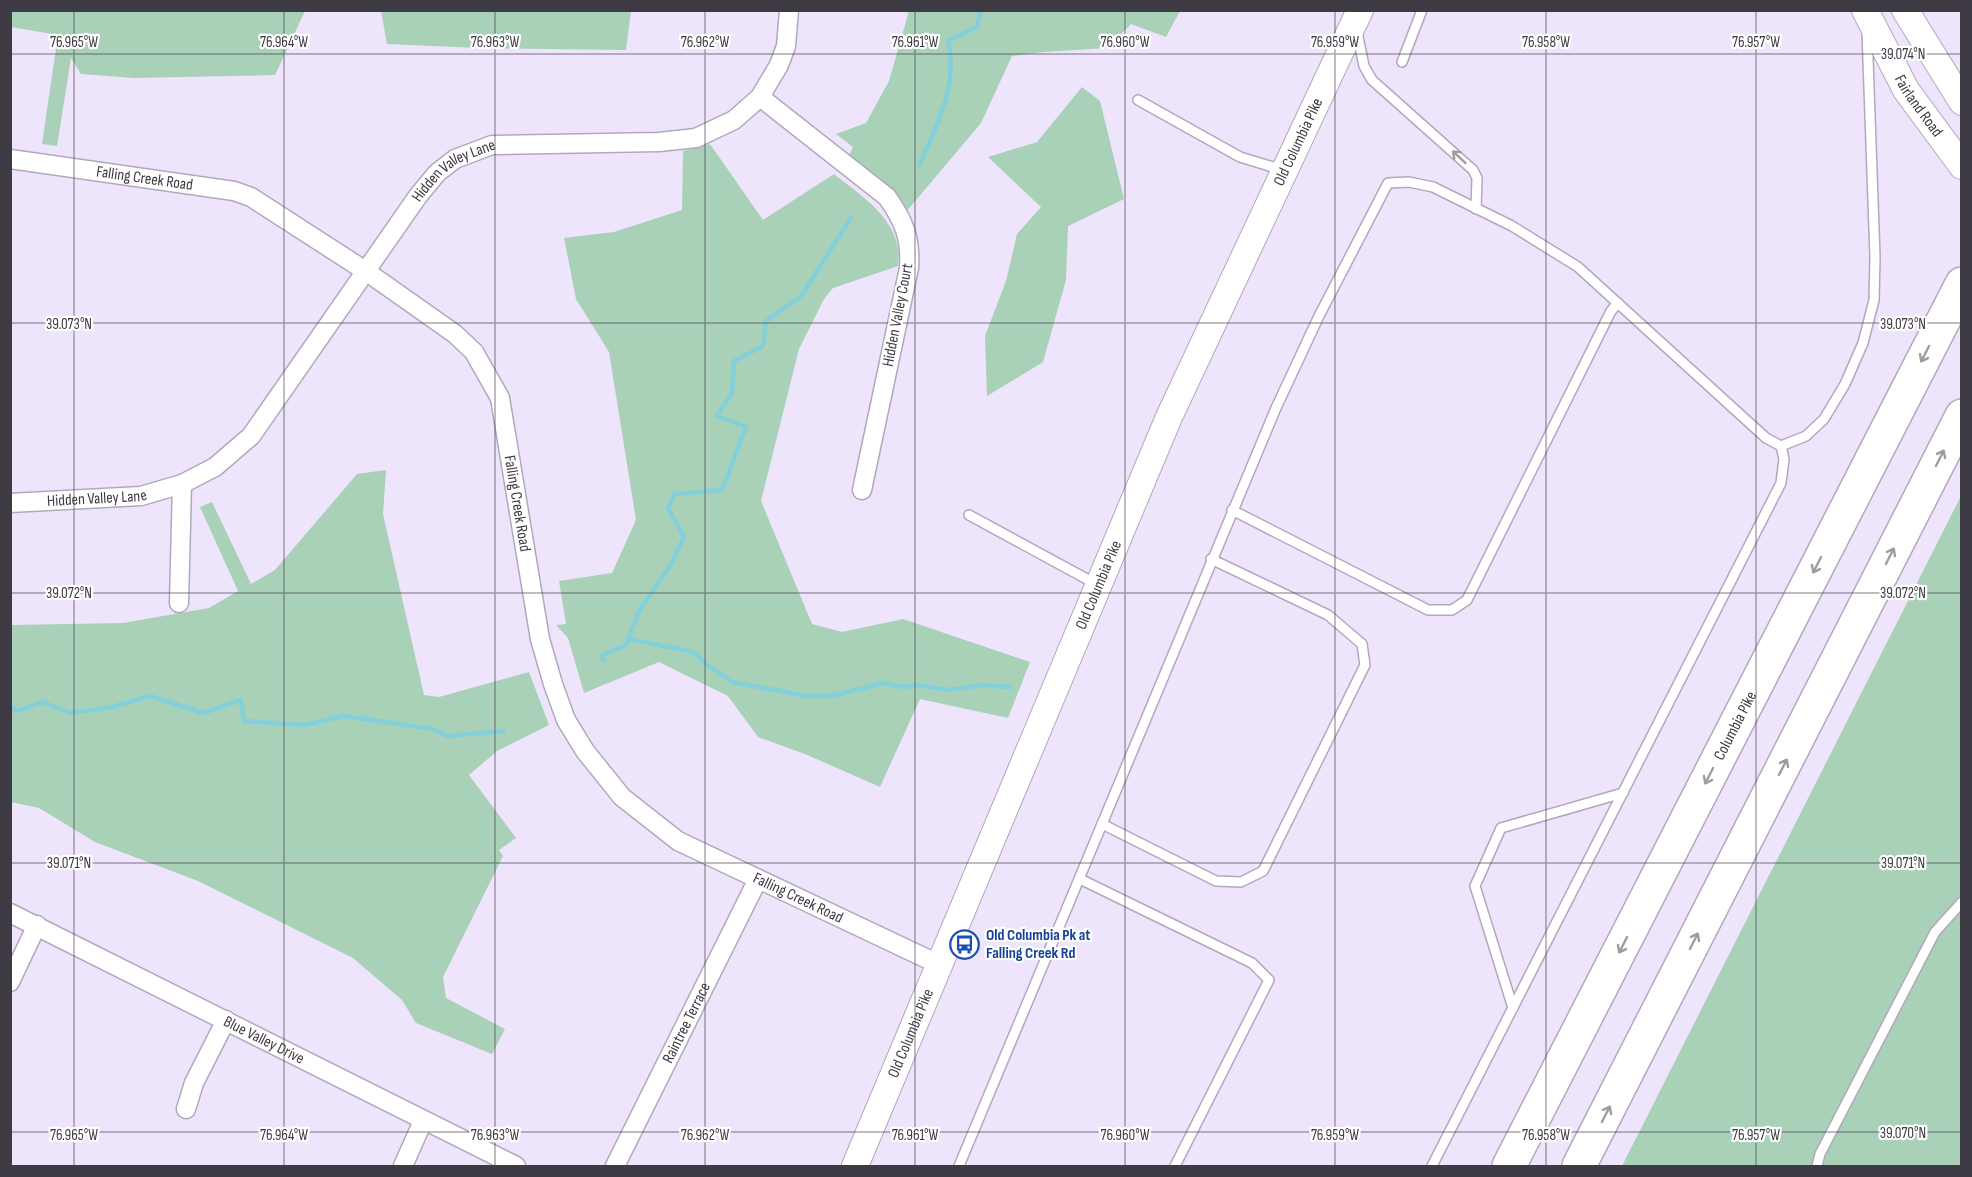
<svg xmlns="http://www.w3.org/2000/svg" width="1972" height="1177" font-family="'Sofia Sans Condensed',sans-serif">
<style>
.green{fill:#a8d1b8}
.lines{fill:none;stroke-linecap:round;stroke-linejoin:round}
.stream{stroke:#83d0da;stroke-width:4.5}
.lane-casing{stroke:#b2a8be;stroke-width:12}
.street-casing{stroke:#b2a8be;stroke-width:21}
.secondary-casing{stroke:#b2a8be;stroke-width:28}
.highway-casing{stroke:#b2a8be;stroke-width:36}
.lane{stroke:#fff;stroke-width:9}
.street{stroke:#fff;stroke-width:18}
.secondary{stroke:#fff;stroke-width:26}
.highway{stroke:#fff;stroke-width:33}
.oneway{stroke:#9e9ca1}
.ticks{fill:none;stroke:#3e3a43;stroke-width:1.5;stroke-opacity:0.45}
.labels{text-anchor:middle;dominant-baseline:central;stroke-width:4.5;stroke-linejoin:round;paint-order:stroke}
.street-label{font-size:16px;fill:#3e3a43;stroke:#fff}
.transit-label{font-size:16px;font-weight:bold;fill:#164399;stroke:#fff;text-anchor:start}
.ticks-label{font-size:15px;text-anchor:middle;fill:#3e3a43;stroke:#fff;stroke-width:4.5;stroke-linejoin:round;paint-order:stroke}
</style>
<rect width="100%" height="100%" fill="#eee4fc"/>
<g class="green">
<polygon points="10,11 11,10 305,11 275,75 134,78 81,74 71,58 57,146 42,144 58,35 11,27"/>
<polygon points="381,11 381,10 631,11 626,50 478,48 387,44"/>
<polygon points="909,11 1180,11 1166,37 1131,24 1108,48 1044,52 1012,56 981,123 906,212 848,158 853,147 836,134 866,123 889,81"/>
<polygon points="1082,87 1100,101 1124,199 1068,226 1066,280 1043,362 987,396 985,336 1006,281 1017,234 1041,207 988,157 1037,142"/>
<path d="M710,144L763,220L834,174C864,198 904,222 898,266L833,288L824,299L799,349L761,501L812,624L842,632L903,619L1030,662L1008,718L920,699L880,787L805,754L758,737L728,696L659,662L584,693L568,638L556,625L566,624L559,581L612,573L636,520L609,352L576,299L564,238L614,232L682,210L683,151Z"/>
<polygon points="386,470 383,514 424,695 439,697 529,672 549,725 497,751 469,775 516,838 499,850 503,856 443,977 446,998 505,1029 492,1054 416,1023 402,1000 353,958 198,881 95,842 39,808 11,802 11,625 123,623 209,608 238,591 200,507 212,502 251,584 275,570 357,474"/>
<polygon points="1961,496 1961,1166 1622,1166"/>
</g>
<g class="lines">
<g class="stream">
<path d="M919,166C936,128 959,83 948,41L977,27L981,10"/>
<polyline points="629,639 693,652 707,665 732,682 807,696 832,696 883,683 904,687 919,685 947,690 982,685 1011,687"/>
<polyline points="603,660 602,655 626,645 640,609 670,566 684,537 668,508 675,494 722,490 746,427 717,416 732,393 734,361 763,346 766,321 801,296 851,218"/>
<polyline points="10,706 17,711 42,702 71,713 112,707 150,696 203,713 241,700 244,721 305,725 344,716 433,729 447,736 504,731"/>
</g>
<defs>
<g id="lane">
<polyline points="1357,32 1364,66 1372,80 1473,170 1477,178 1476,209"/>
<polyline points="1402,62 1422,10"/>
<polyline points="1138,100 1240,157 1283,170"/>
<polyline points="1781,446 1806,436 1824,419 1845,384 1863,343 1874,300 1875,257 1867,31"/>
<polyline points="1232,510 1428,610 1452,610 1467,600 1611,311 1618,303"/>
<polyline points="969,515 1096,584"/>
<polyline points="1102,824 1216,881 1241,882 1263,871 1365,665 1362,644 1328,615 1211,559"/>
<polyline points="1080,879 1252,963 1269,980 1175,1166"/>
<polyline points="1513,1008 1475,886 1501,828 1623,793"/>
<polyline points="959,1166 1276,408 1319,316 1388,183 1409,182 1433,187 1512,226 1578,267 1766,438 1781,446 1784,459 1781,483 1432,1166"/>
<polyline points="1817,1166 1820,1154 1935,932 1962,902"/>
</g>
<g id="street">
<path d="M760,97L887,197C904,221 911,238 909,268L862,490"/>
<path id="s1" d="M10,159L234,191L251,197L367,272L455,334L474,352L500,398L540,639L553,684L566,720L585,751L622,797L678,841L938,964"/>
<path id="s2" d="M10,503L141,496L182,484L215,467L251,436L418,196L437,173L455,159L492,145L659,142L696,138L734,120L760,97L779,65L786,46L789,10"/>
<polyline points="179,603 182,484"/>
<path id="s3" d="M10,913L516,1166"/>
<polyline points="10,982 37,925"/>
<polyline points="186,1109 194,1083 226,1020"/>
<polyline points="403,1166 423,1121"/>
<path id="s4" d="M615,1166L758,879"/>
</g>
<g id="secondary">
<path id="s5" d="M1865,10L1906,90L1962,166"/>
<polyline points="1905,10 1962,102"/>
<path id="s6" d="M855,1166L1169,417L1360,10"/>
</g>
<g id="highway">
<path id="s7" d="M1509,1166L1962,284"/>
<polyline points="1579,1166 1962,416"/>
</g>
</defs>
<use href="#lane" class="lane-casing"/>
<use href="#street" class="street-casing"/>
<use href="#secondary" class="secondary-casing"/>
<use href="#highway" class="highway-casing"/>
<use href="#lane" class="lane"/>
<use href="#street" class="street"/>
<use href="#secondary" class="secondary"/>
<use href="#highway" class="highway"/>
</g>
<defs><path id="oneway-shaft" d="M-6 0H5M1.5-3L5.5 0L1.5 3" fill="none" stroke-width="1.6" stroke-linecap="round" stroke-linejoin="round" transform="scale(1.5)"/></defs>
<g class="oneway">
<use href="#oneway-shaft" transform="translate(1459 157) rotate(-137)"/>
<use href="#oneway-shaft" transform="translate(1925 354) rotate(117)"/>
<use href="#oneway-shaft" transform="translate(1940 458) rotate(-63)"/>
<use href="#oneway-shaft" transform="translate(1890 556) rotate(-63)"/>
<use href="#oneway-shaft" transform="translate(1817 565) rotate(117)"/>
<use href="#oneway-shaft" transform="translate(1783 767) rotate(-63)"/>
<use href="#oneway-shaft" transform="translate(1709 776) rotate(117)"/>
<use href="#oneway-shaft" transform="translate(1694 941) rotate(-63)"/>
<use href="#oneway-shaft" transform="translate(1623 945) rotate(117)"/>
<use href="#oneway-shaft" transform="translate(1606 1114) rotate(-63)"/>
</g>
<path class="ticks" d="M74,10V1166M284,10V1166M495,10V1166M705,10V1166M915,10V1166M1125,10V1166M1335,10V1166M1546,10V1166M1756,10V1166M10,54H1962M10,323H1962M10,593H1962M10,863H1962M10,1132H1962"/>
<defs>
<symbol id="bus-ring" viewBox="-11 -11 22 22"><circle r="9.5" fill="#fff" stroke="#1a4fb4" stroke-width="1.5"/><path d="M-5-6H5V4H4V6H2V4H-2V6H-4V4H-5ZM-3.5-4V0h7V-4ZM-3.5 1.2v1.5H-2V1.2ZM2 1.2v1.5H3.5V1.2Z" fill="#1a4fb4"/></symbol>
</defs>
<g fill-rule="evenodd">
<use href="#bus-ring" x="948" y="928" width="33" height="33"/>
</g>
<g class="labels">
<g class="street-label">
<text stroke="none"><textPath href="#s5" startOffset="110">Fairland Road</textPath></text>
<text stroke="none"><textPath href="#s6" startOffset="1116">Old Columbia Pike</textPath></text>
<text stroke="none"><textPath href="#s2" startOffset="596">Hidden Valley Lane</textPath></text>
<text stroke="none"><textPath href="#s1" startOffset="136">Falling Creek Road</textPath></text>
<text transform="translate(898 315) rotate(-79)">Hidden Valley Court</text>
<text stroke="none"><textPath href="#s2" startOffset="87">Hidden Valley Lane</textPath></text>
<text stroke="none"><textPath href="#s1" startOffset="676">Falling Creek Road</textPath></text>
<text stroke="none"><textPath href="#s6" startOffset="630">Old Columbia Pike</textPath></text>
<text stroke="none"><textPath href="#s7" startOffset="495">Columbia Pike</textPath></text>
<text stroke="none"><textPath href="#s1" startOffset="1198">Falling Creek Road</textPath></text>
<text stroke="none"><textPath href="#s4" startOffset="160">Raintree Terrace</textPath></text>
<text stroke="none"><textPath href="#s6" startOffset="144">Old Columbia Pike</textPath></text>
<text stroke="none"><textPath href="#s3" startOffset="284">Blue Valley Drive</textPath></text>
</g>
<g class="transit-label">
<text x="986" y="935">Old Columbia Pk at<tspan x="986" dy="18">Falling Creek Rd</tspan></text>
</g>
</g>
<g class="ticks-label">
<text x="74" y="47">76.965°W</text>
<text x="284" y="47">76.964°W</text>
<text x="495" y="47">76.963°W</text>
<text x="705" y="47">76.962°W</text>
<text x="915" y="47">76.961°W</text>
<text x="1125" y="47">76.960°W</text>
<text x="1335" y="47">76.959°W</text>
<text x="1546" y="47">76.958°W</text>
<text x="1756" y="47">76.957°W</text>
<text x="1903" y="59">39.074°N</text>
<text x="69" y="329">39.073°N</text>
<text x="1903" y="329">39.073°N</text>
<text x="69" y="598">39.072°N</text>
<text x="1903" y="598">39.072°N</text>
<text x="69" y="868">39.071°N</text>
<text x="1903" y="868">39.071°N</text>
<text x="1903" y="1138">39.070°N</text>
<text x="74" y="1140">76.965°W</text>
<text x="284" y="1140">76.964°W</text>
<text x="495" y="1140">76.963°W</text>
<text x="705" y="1140">76.962°W</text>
<text x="915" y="1140">76.961°W</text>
<text x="1125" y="1140">76.960°W</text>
<text x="1335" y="1140">76.959°W</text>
<text x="1546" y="1140">76.958°W</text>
<text x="1756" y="1140">76.957°W</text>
</g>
<rect width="1972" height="1177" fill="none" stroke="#3e3a43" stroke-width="24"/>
</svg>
